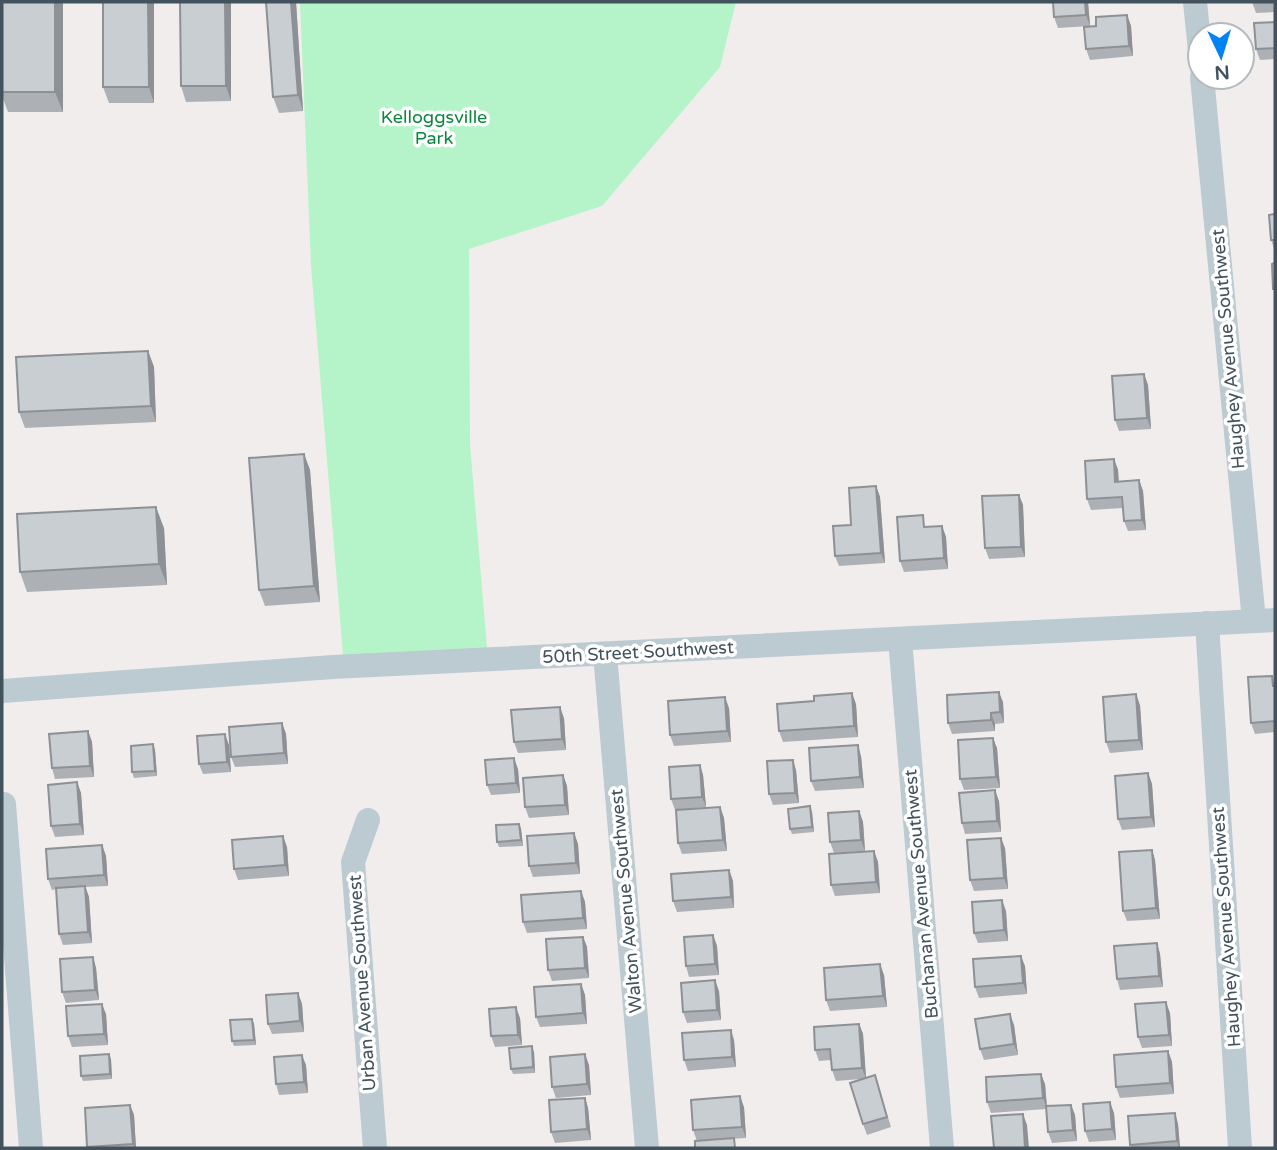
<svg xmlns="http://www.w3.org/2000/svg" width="1277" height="1150" font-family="'Varela Round',sans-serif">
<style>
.green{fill:#b5f4c8}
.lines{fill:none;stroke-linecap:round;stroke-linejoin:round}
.minor{stroke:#bccad2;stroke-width:24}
.wall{fill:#adb1b5}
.shaded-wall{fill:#8d9094}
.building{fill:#c9ced3;stroke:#8d9094;stroke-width:2}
.labels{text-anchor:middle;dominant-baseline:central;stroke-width:7;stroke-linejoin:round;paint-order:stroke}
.park-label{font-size:18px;fill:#0b873e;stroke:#fff}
.street-label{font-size:18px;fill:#43535d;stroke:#fff}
</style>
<rect width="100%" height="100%" fill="#f1eded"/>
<polygon class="green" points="300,2 736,2 720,67 602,206 469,249 470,444 488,660 344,667 311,266"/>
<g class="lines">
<g class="minor">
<polyline points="1195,2 1200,51"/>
<polyline points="1202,77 1254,621"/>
<polyline points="1207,623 1240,1148"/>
<polyline points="900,639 942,1148"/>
<polyline points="605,654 647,1148"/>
<polyline points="2,691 333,667 1275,620"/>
<polyline points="4,804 31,1148"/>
<polyline points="368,820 353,862 375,1148"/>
</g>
</g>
<g class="wall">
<polygon points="2,2 63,2 63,112 8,112 2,96"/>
<polygon points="154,2 154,103 109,103 103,87"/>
<polygon points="231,2 231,101 186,102 181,86"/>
<polygon points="266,2 296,2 303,111 279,113 273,97"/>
<polygon points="1053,2 1088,2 1090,26 1058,28 1054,17"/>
<polygon points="1252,2 1275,2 1275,12 1256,13"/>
<polygon points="1127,15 1131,26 1133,56 1090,60 1086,49 1096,26"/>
<polygon points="1275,22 1275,59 1260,60 1256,49"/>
<polygon points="1275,214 1275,251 1271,240"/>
<polygon points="148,351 154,367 156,422 25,428 19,412"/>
<polygon points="1144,374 1148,385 1151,429 1119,431 1115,420"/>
<polygon points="304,454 310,470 320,602 265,606 259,590"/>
<polygon points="1114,459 1118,470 1119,481 1139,480 1143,491 1146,530 1128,531 1124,521 1123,508 1091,510 1087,499"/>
<polygon points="876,486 880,497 885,563 839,566 835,556 851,525"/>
<polygon points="1019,495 1023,505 1025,557 989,559 985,548"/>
<polygon points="942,526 946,537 948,569 904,572 900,561 927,527"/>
<polygon points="164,528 167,585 27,592 20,572"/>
<polygon points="1275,684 1275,732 1255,734 1251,723"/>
<polygon points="1003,702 1004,723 995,724 995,731 952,734 948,723"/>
<polygon points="856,704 858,737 783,742 779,731"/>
<polygon points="1140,705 1143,750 1110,753 1106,742"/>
<polygon points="729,708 731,742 674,746 670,735"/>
<polygon points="564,718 566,750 518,753 514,742"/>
<polygon points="282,723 286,734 288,764 235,767 231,757"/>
<polygon points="88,731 92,742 94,777 55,779 52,768"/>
<polygon points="153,744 155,750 157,776 134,778 132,772"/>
<polygon points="229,745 231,772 203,774 199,764"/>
<polygon points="997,748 1000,788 964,790 960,779"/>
<polygon points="861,756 864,788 815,791 811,781"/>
<polygon points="700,765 703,775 706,807 675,810 671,799"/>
<polygon points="518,769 520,793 491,795 487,785"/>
<polygon points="796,770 799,803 773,805 769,794"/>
<polygon points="1148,773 1152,784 1155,827 1122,830 1118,819"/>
<polygon points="563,775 567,786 569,815 529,818 525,807"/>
<polygon points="77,782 81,793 84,835 55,837 51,826"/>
<polygon points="999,801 1001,832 965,834 962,823"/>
<polygon points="720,807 724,818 727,851 682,854 678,843"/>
<polygon points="859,811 863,822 865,851 834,853 830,842"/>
<polygon points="812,812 814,832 792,834 790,829"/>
<polygon points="519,824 521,829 523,846 499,847 497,842"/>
<polygon points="574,833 578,844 580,874 533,877 529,866"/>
<polygon points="102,845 106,856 108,886 85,887 89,897 92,943 63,945 59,934 56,889 52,890 48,879"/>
<polygon points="287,847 289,876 238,880 234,869"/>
<polygon points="1005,848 1008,889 974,891 970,880"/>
<polygon points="1152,850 1155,860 1160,919 1127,921 1123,911"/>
<polygon points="874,851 878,862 880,893 835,896 831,885"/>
<polygon points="729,870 733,881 734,908 677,912 673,901"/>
<polygon points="581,891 585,902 587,929 527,933 523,922"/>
<polygon points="1006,911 1008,941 978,943 974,933"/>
<polygon points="713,935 717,946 719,975 689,977 686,966"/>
<polygon points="583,937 587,947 589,978 552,981 548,970"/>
<polygon points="1157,943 1160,954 1163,987 1120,990 1117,979"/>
<polygon points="93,957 96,968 99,1000 66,1003 62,992"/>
<polygon points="1025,966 1027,994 979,998 975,987"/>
<polygon points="884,975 887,1007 830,1011 826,1000"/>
<polygon points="581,984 585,995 587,1024 540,1027 536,1017"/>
<polygon points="719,991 721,1020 687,1023 683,1012"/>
<polygon points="298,993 302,1004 304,1032 272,1034 268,1024"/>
<polygon points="1170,1013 1172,1046 1142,1048 1138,1037"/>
<polygon points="106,1014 108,1045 72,1047 68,1036"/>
<polygon points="520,1018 522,1045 495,1047 491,1036"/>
<polygon points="254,1024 256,1045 234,1046 232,1041"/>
<polygon points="859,1024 863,1034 866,1078 875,1075 891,1127 867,1135 863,1124 861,1079 836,1081 832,1070 831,1060 819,1061 815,1050"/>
<polygon points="1014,1025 1018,1055 984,1060 980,1049"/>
<polygon points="734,1040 736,1067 688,1071 684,1060"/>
<polygon points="1168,1051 1172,1062 1174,1094 1120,1098 1116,1087"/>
<polygon points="534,1052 535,1073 513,1074 511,1069"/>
<polygon points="111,1059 112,1079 83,1081 81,1076"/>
<polygon points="306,1065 308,1093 279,1095 276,1084"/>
<polygon points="589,1065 591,1095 556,1098 552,1087"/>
<polygon points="1045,1084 1047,1106 1071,1105 1075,1115 1077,1141 1052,1143 1048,1132 1046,1109 991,1113 987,1102"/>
<polygon points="585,1098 588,1108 591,1140 555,1143 551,1132"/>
<polygon points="130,1105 134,1115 136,1148 88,1148 85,1108"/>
<polygon points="744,1107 746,1138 697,1141 693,1130"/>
<polygon points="1114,1113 1116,1140 1089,1142 1085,1131"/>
<polygon points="1175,1113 1178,1124 1180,1148 1132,1148 1130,1145"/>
</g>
<g class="shaded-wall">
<polygon points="55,2 63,2 63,112 55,92"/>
<polygon points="148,2 154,2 154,103 149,87"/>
<polygon points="225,2 231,2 231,101 226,86"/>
<polygon points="291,2 296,2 303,111 298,95"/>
<polygon points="1085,2 1088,2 1090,26 1086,15"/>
<polygon points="1127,15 1131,26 1133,56 1129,46"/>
<polygon points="148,351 154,367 156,422 151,406"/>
<polygon points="1144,374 1148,385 1151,429 1147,418"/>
<polygon points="304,454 310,470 320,602 314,586"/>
<polygon points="1114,459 1118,470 1119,492 1115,482"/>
<polygon points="1139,480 1143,491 1146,530 1142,520"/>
<polygon points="876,486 880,497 885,563 881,553"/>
<polygon points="1019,495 1023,505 1025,557 1021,547"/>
<polygon points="156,507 164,528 167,585 159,564"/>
<polygon points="942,526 946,537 948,569 944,558"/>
<polygon points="999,692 1003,702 1004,723 1000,712"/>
<polygon points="852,693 856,704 858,737 854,726"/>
<polygon points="1136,694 1140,705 1143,750 1139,740"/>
<polygon points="725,697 729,708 731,742 727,731"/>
<polygon points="560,707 564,718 566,750 562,739"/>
<polygon points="991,713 995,724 995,731 991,720"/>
<polygon points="282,723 286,734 288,764 284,753"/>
<polygon points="88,731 92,742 94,777 90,766"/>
<polygon points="225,734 229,745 231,772 227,762"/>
<polygon points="993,738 997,748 1000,788 996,777"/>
<polygon points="153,744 155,750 157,776 155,771"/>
<polygon points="858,745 861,756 864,788 860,777"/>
<polygon points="514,758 518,769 520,793 516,783"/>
<polygon points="793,760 796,770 799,803 795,793"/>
<polygon points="700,765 703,775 706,807 702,797"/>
<polygon points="1148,773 1152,784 1155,827 1151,817"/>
<polygon points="563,775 567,786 569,815 565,805"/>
<polygon points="77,782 81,793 84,835 80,824"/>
<polygon points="995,790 999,801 1001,832 997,821"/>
<polygon points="810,806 812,812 814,832 812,827"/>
<polygon points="720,807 724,818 727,851 723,840"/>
<polygon points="859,811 863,822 865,851 861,840"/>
<polygon points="519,824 521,829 523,846 521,840"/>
<polygon points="574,833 578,844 580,874 576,863"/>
<polygon points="283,836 287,847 289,876 285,865"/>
<polygon points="1001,838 1005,848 1008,889 1004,878"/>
<polygon points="102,845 106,856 108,886 104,875"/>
<polygon points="1152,850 1155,860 1160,919 1156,908"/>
<polygon points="874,851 878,862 880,893 876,882"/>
<polygon points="729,870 733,881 734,908 731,897"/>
<polygon points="85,886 89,897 92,943 88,932"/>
<polygon points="581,891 585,902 587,929 583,918"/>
<polygon points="1002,900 1006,911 1008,941 1004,930"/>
<polygon points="713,935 717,946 719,975 715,964"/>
<polygon points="583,937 587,947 589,978 585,968"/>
<polygon points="1157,943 1160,954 1163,987 1159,976"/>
<polygon points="1021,956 1025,966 1027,994 1023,983"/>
<polygon points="93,957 96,968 99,1000 95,990"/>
<polygon points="880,964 884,975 887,1007 883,996"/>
<polygon points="715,980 719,991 721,1020 717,1010"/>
<polygon points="581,984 585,995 587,1024 583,1013"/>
<polygon points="298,993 302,1004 304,1032 300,1021"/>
<polygon points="1166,1002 1170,1013 1172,1046 1169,1035"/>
<polygon points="102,1004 106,1014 108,1045 104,1034"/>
<polygon points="516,1007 520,1018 522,1045 518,1035"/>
<polygon points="1010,1014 1014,1025 1018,1055 1014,1044"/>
<polygon points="252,1019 254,1024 256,1045 254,1040"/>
<polygon points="859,1024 863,1034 866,1079 862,1068"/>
<polygon points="731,1030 734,1040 736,1067 732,1057"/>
<polygon points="532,1046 534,1052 535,1073 533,1067"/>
<polygon points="1168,1051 1172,1062 1174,1094 1170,1083"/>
<polygon points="109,1054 111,1059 112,1079 110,1074"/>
<polygon points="585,1054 589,1065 591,1095 587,1084"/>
<polygon points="302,1055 306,1065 308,1093 304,1082"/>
<polygon points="1041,1074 1045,1084 1047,1109 1043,1098"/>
<polygon points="740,1096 744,1107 746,1138 742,1127"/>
<polygon points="585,1098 588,1108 591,1140 587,1129"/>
<polygon points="1110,1102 1114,1113 1116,1140 1112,1129"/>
<polygon points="130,1105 134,1115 136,1148 134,1148 133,1144"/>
<polygon points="1071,1105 1075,1115 1077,1141 1073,1130"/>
<polygon points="1175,1113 1178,1124 1180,1148 1179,1148 1177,1141"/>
<polygon points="1023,1114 1027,1125 1029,1148 1025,1148"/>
</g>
<g class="building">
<rect x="2" y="2" width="53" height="90"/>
<polygon points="103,2 148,2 149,87 103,87"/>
<polygon points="180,2 225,2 226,86 181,86"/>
<polygon points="266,2 291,2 298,95 273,97"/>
<polygon points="1053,2 1085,2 1086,15 1054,17"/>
<polygon points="1127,15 1129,46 1086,49 1084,27 1096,26 1096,17"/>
<polygon points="1275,22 1275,48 1256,49 1254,23"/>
<polygon points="1275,214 1275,240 1271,240 1269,215"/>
<polygon points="1275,263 1275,289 1273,289 1272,264"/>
<polygon points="148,351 151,406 19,412 16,357"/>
<polygon points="1144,374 1147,418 1115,420 1112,376"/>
<polygon points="304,454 314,586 259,590 249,458"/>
<polygon points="1114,459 1115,482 1139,480 1142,520 1124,521 1122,497 1087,499 1085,461"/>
<polygon points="876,486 881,553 835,556 833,526 851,525 849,488"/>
<polygon points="1019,495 1021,547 985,548 982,496"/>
<polygon points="156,507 159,564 20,572 17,514"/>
<polygon points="923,515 924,527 942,526 944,558 900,561 897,517"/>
<polygon points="1272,676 1273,686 1275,686 1275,721 1251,723 1248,677"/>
<polygon points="999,692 1000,712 991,713 991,720 948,723 947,695"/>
<polygon points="852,693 854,726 779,731 777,704 814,701 814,696"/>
<polygon points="1136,694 1139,740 1106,742 1103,697"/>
<polygon points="725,697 727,731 670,735 668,701"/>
<polygon points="560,707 562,739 514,742 511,710"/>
<polygon points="282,723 284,753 231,757 229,727"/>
<polygon points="88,731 90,766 52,768 49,734"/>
<polygon points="225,734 227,762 199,764 197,736"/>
<polygon points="993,738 996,777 960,779 958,740"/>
<polygon points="153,744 155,771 132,772 131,746"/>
<polygon points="858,745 860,777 811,781 809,748"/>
<polygon points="514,758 516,783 487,785 485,760"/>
<polygon points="793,760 795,793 769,794 767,761"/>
<polygon points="700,765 702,797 671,799 669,767"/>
<polygon points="1148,773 1151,817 1118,819 1115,776"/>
<polygon points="563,775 565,805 525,807 523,778"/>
<polygon points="77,782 80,824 51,826 48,785"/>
<polygon points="995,790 997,821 962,823 959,793"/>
<polygon points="810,806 812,827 790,829 788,809"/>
<polygon points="720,807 723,840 678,843 676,810"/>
<polygon points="859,811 861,840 830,842 828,813"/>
<polygon points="519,824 521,840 497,842 496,825"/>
<polygon points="574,833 576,863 529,866 527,836"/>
<polygon points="283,836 285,865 234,869 232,840"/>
<polygon points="1001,838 1004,878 970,880 967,840"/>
<polygon points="102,845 104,875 48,879 46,849"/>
<polygon points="1152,850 1156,908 1123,911 1119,852"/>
<polygon points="874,851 876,882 831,885 829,854"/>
<polygon points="729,870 731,897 673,901 671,874"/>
<polygon points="85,886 88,932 59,934 56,888"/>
<polygon points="581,891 583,918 523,922 521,895"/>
<polygon points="1002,900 1004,930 974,933 972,902"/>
<polygon points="713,935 715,964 686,966 684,937"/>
<polygon points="583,937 585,968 548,970 546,939"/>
<polygon points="1157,943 1159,976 1117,979 1114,946"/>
<polygon points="1021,956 1023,983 975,987 973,959"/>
<polygon points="93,957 95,990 62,992 60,959"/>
<polygon points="880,964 883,996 826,1000 824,968"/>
<polygon points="715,980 717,1010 683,1012 681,983"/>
<polygon points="581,984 583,1013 536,1017 534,987"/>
<polygon points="298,993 300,1021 268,1024 266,995"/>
<polygon points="1166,1002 1169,1035 1138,1037 1135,1004"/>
<polygon points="102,1004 104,1034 68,1036 66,1006"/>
<polygon points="516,1007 518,1035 491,1036 489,1009"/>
<polygon points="1010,1014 1014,1044 980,1049 975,1019"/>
<polygon points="252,1019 254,1040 232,1041 230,1020"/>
<polygon points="859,1024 862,1068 832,1070 830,1049 815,1050 814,1027"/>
<polygon points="731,1030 732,1057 684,1060 682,1033"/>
<polygon points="532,1046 533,1067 511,1069 509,1048"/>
<polygon points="1168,1051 1170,1083 1116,1087 1114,1055"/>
<polygon points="109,1054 110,1074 81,1076 80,1056"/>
<polygon points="585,1054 587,1084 552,1087 550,1057"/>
<polygon points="302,1055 304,1082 276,1084 274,1057"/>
<polygon points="1041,1074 1043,1098 987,1102 986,1077"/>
<polygon points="875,1075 887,1117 863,1124 850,1083"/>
<polygon points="740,1096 742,1127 693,1130 691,1100"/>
<polygon points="585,1098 587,1129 551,1132 549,1100"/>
<polygon points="1110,1102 1112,1129 1085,1131 1083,1104"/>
<polygon points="130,1105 133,1144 87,1147 85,1108"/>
<polygon points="1071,1105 1073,1130 1048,1132 1046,1106"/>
<polygon points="1175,1113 1177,1141 1130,1145 1128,1116"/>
<polygon points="1023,1114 1025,1148 994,1148 991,1116"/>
<polygon points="734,1138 735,1148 695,1148 695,1141"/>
</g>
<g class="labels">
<g class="park-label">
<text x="434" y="117">Kelloggsville<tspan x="434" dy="21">Park</tspan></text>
</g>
<g class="street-label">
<text transform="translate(1228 349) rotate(-95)">Haughey Avenue Southwest</text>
<text transform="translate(638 652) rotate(-3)">50th Street Southwest</text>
<text transform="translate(921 894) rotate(-95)">Buchanan Avenue Southwest</text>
<text transform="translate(626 901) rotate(-95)">Walton Avenue Southwest</text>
<text transform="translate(1226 927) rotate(-94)">Haughey Avenue Southwest</text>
<text transform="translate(362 983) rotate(-94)">Urban Avenue Southwest</text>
</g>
</g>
<rect width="1277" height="1150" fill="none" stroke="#43535d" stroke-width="7"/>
<g transform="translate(1221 56) rotate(176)"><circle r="33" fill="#ffffff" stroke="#b4babe" stroke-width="2"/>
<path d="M0-5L12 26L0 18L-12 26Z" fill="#0382f4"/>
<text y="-10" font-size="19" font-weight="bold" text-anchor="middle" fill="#43535d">N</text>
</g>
</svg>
